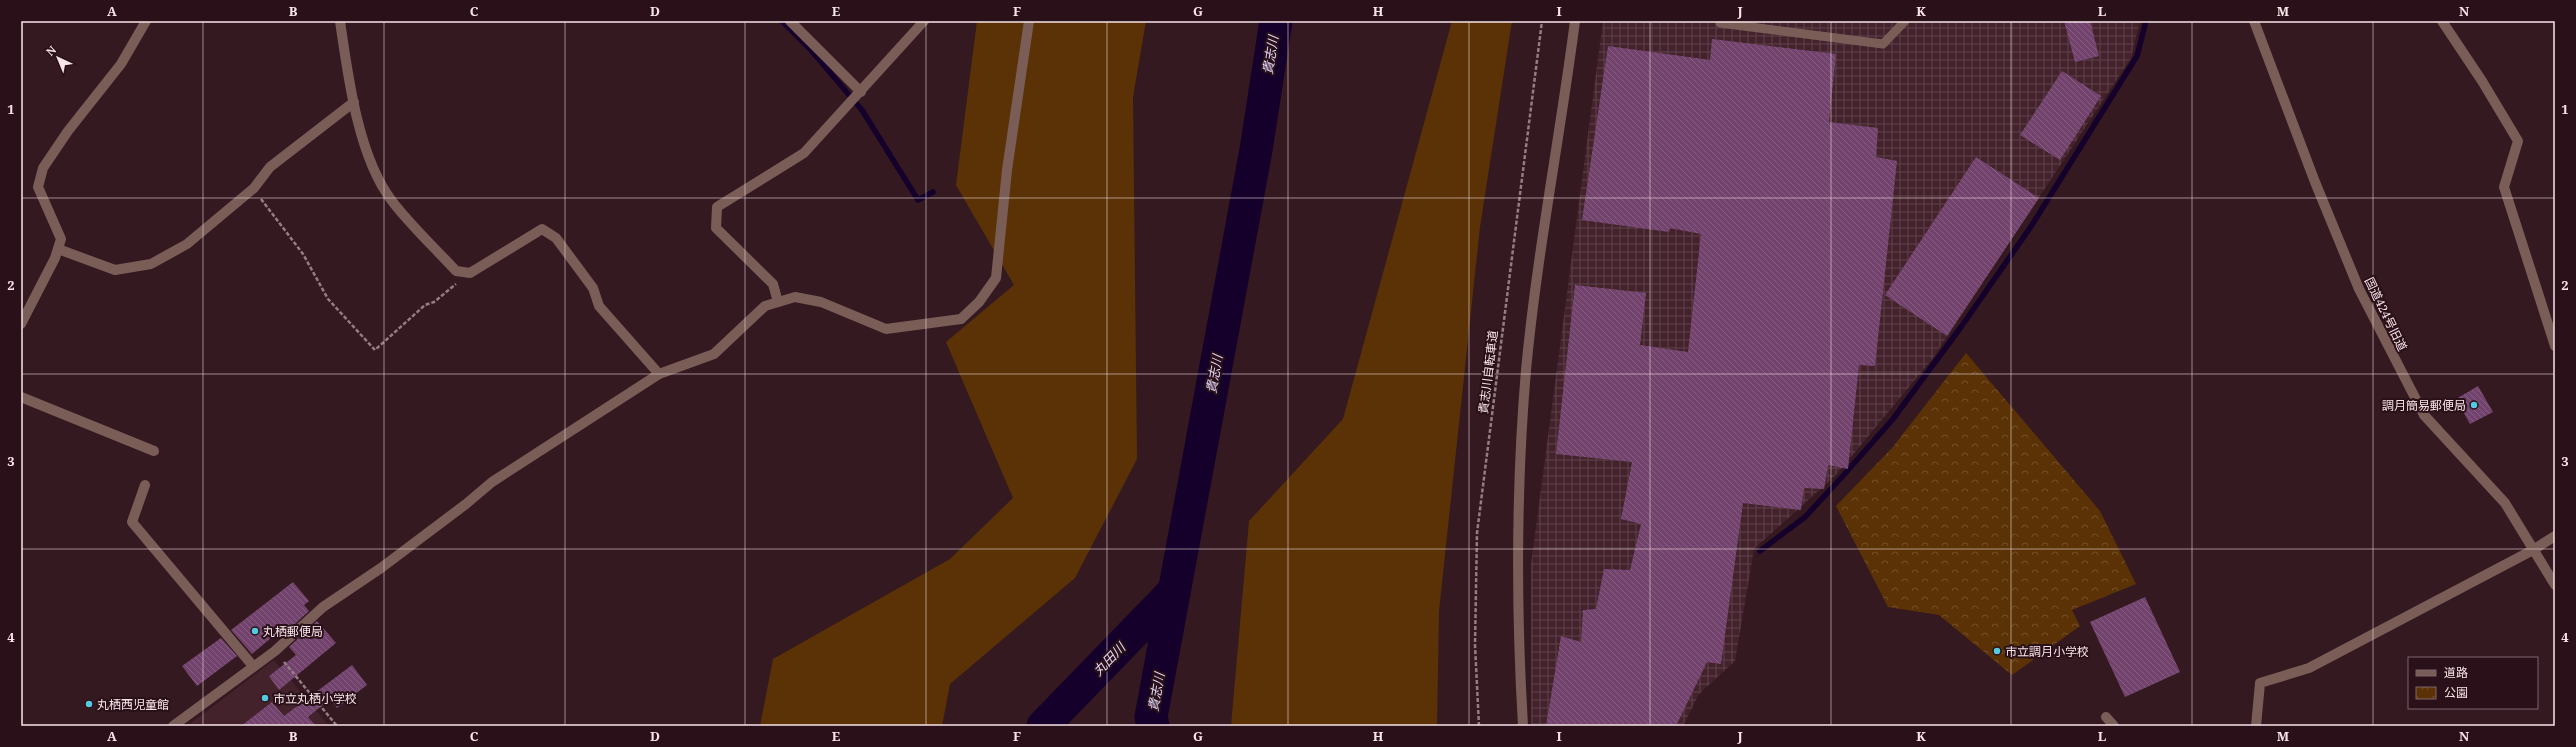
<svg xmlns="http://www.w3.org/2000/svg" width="2576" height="747" font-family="'Noto Serif','Noto Sans JP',serif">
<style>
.built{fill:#44222c}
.industrial{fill:url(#industrial-grid)}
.grass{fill:#5b3205}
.park{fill:url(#park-crowns)}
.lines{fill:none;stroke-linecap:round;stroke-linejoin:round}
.stream{stroke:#14002a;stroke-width:5.5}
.river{stroke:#14002a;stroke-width:33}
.building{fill:url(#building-back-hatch)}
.path{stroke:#947d83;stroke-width:2.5;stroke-dasharray:4 2;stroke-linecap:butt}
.service{stroke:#7a5d57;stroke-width:9}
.minor{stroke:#7a5d57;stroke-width:10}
.tertiary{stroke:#7a5d57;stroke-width:10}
.grid{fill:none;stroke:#f8e5e9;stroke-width:1;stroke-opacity:0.55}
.poi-dot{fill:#54cade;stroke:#2a1018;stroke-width:1.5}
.labels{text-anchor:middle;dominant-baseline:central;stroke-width:4;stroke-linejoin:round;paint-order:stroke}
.street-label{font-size:12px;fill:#f8e5e9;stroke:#2a1018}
.poi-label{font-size:12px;fill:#f8e5e9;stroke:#2a1018;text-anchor:start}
.water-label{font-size:13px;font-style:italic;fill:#e3d8fa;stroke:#2a1018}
.neatline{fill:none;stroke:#f8e5e9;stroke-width:1.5}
.grid-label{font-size:13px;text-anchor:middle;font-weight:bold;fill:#f8e5e9}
</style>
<defs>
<pattern id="industrial-grid" width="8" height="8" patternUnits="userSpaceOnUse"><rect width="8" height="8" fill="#44222c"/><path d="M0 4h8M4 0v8" fill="none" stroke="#60424b"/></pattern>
<pattern id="park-crowns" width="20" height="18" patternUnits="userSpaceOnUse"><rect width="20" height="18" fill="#5b3205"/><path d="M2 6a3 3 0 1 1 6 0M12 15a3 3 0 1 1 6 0" fill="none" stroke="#735029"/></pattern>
<pattern id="building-back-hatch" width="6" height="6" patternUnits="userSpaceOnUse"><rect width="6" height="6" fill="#72436d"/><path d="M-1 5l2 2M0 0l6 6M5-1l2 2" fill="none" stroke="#875e82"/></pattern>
</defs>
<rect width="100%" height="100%" fill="#341921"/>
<polygon class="built" points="274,660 329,726 187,726"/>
<polygon class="industrial" points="1603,21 2140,21 2131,58 1933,358 1837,474 1754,549 1735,661 1699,694 1683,726 1531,726 1531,565"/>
<g class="grass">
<polygon points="977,21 1146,21 1133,97 1137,459 1075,578 950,684 942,726 760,726 773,659 950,559 1013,498 946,342 1014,285 956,185"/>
<polygon points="1452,21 1512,21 1480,227 1439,611 1437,726 1231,726 1249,521 1343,419"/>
</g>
<polygon class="park" points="1966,353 2100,511 2136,584 2072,610 2080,626 2012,675 1939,615 1888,607 1836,506 1892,448"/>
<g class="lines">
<g class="stream">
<polyline points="782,21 810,49 862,110 918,200 933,192"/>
<polyline points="1760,551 1805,517 1842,477 1893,419 1961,327 2032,225 2137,56 2146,21"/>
</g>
<g class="river">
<polyline points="1043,726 1174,591"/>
<polyline points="1153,726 1151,717 1256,150 1276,21"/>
</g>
</g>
<g class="building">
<polygon points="2064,21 2090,21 2099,56 2075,62"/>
<polygon points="1712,39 1836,54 1829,122 1878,128 1876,157 1897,161 1875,366 1859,365 1848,469 1828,465 1824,489 1804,488 1801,510 1743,503 1721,664 1707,662 1676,726 1546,726 1561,636 1581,642 1583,610 1596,609 1604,569 1630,570 1641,524 1621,519 1632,462 1556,454 1575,285 1646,293 1640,345 1688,352 1701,234 1670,228 1669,232 1582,220 1608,46 1710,60"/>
<polygon points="2062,71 2101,96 2060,160 2020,135"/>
<polygon points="1976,157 2039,198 1947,336 1885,295"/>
<polygon points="2478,386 2493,412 2470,424 2456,399"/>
<polygon points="293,582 309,601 304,605 309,611 281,637 277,633 252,654 231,630"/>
<polygon points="2145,597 2180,672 2125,697 2090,622"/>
<polygon points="317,621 336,643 279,690 269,676 296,655 289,647"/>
<polygon points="221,638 237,656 197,686 182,666"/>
<polygon points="352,665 367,685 337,708 330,699 308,717 316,726 241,726 272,702 284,716"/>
</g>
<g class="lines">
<g class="path">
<polyline points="261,199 303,254 328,299 375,350 425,305 434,302 456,284"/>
<polyline points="284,662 337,726"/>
<polyline points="1479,726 1475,645 1477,533 1542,21"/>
</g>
<polyline class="service" points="1720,23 1883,44 1905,21"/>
<g class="minor">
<path d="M340,21C348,76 358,157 392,201C411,226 435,248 456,271L470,273L542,229L556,238L593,288L599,306L659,374"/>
<polyline points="790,21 861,92"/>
<polyline points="2442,21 2482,81 2518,141 2504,187 2555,346"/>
<polyline points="58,249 115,270 151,264 187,244 254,188 270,167 354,102"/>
<polyline points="778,302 773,284 716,228 717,207 804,153 924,21"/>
<polyline points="21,324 55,258 61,239 38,187 43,168 68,131 121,64 146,21"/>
<polyline points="21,397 154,451"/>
<polyline points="2424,415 2505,503 2555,585"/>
<polyline points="145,485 132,522 253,666"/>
<polyline points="2106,717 2114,726"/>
<polyline points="173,726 275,651 323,607 381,568 466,504 492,482 659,374 714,354 765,306 795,297 821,302 886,329 961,319 979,302 996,278 1007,170 1029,21"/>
<path d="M1523,726C1516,608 1516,488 1526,370C1537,253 1560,137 1575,21"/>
<polyline points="2256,726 2260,683 2309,668 2533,550 2555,536"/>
</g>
<polyline class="tertiary" points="2254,21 2315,182 2359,289 2424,415"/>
</g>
<path class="grid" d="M203,21V726M384,21V726M565,21V726M745,21V726M926,21V726M1107,21V726M1288,21V726M1469,21V726M1650,21V726M1831,21V726M2011,21V726M2192,21V726M2373,21V726M21,198H2555M21,374H2555M21,549H2555"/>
<g class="poi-dot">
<circle cx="2474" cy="405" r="4"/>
<circle cx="255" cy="631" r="4"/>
<circle cx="1997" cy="651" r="4"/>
<circle cx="265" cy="698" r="4"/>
<circle cx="89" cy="704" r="4"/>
</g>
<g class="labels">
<g class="street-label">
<text transform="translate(2386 314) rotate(64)">国道424号旧道</text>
<text transform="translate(1488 372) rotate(-83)">貴志川自転車道</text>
</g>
<g class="poi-label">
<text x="2466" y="405" text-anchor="end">調月簡易郵便局</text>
<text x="263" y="631">丸栖郵便局</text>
<text x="2005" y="651">市立調月小学校</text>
<text x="273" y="698">市立丸栖小学校</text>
<text x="97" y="704">丸栖西児童館</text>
</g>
<g class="water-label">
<text transform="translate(1270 55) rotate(-81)">貴志川</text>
<text transform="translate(1214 374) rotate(-80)">貴志川</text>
<text transform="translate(1109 659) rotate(-46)">丸田川</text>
<text transform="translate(1156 692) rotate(-80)">貴志川</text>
</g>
</g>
<rect width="2576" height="747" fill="none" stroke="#2a1018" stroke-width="44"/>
<rect x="2408" y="657" width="130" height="52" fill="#2a1018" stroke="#7c656c"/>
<rect x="2416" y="670" width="20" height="6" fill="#7a5d57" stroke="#7c656c"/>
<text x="2444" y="677" font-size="12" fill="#f8e5e9">道路</text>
<rect x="2416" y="687" width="20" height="12" fill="url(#park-crowns)" stroke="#7c656c"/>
<text x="2444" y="697" font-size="12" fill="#f8e5e9">公園</text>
<g transform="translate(58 58) rotate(316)" stroke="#2a1018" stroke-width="3" paint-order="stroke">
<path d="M0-3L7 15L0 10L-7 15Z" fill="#f8e5e9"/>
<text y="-6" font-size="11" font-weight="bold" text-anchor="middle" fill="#f8e5e9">N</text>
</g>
<rect x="22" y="22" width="2532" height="703" class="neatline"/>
<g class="grid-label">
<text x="112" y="16">A</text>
<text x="293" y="16">B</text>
<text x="474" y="16">C</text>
<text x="655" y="16">D</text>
<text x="836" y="16">E</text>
<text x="1017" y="16">F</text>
<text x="1198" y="16">G</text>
<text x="1378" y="16">H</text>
<text x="1559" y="16">I</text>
<text x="1740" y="16">J</text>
<text x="1921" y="16">K</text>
<text x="2102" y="16">L</text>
<text x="2283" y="16">M</text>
<text x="2464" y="16">N</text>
<text x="11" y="114">1</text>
<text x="2565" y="114">1</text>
<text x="11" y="290">2</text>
<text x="2565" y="290">2</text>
<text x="11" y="466">3</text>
<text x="2565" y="466">3</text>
<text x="11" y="642">4</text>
<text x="2565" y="642">4</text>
<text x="112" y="741">A</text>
<text x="293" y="741">B</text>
<text x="474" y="741">C</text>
<text x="655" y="741">D</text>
<text x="836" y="741">E</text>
<text x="1017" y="741">F</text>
<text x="1198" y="741">G</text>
<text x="1378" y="741">H</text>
<text x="1559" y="741">I</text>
<text x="1740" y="741">J</text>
<text x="1921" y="741">K</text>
<text x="2102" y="741">L</text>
<text x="2283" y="741">M</text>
<text x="2464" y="741">N</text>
</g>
</svg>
